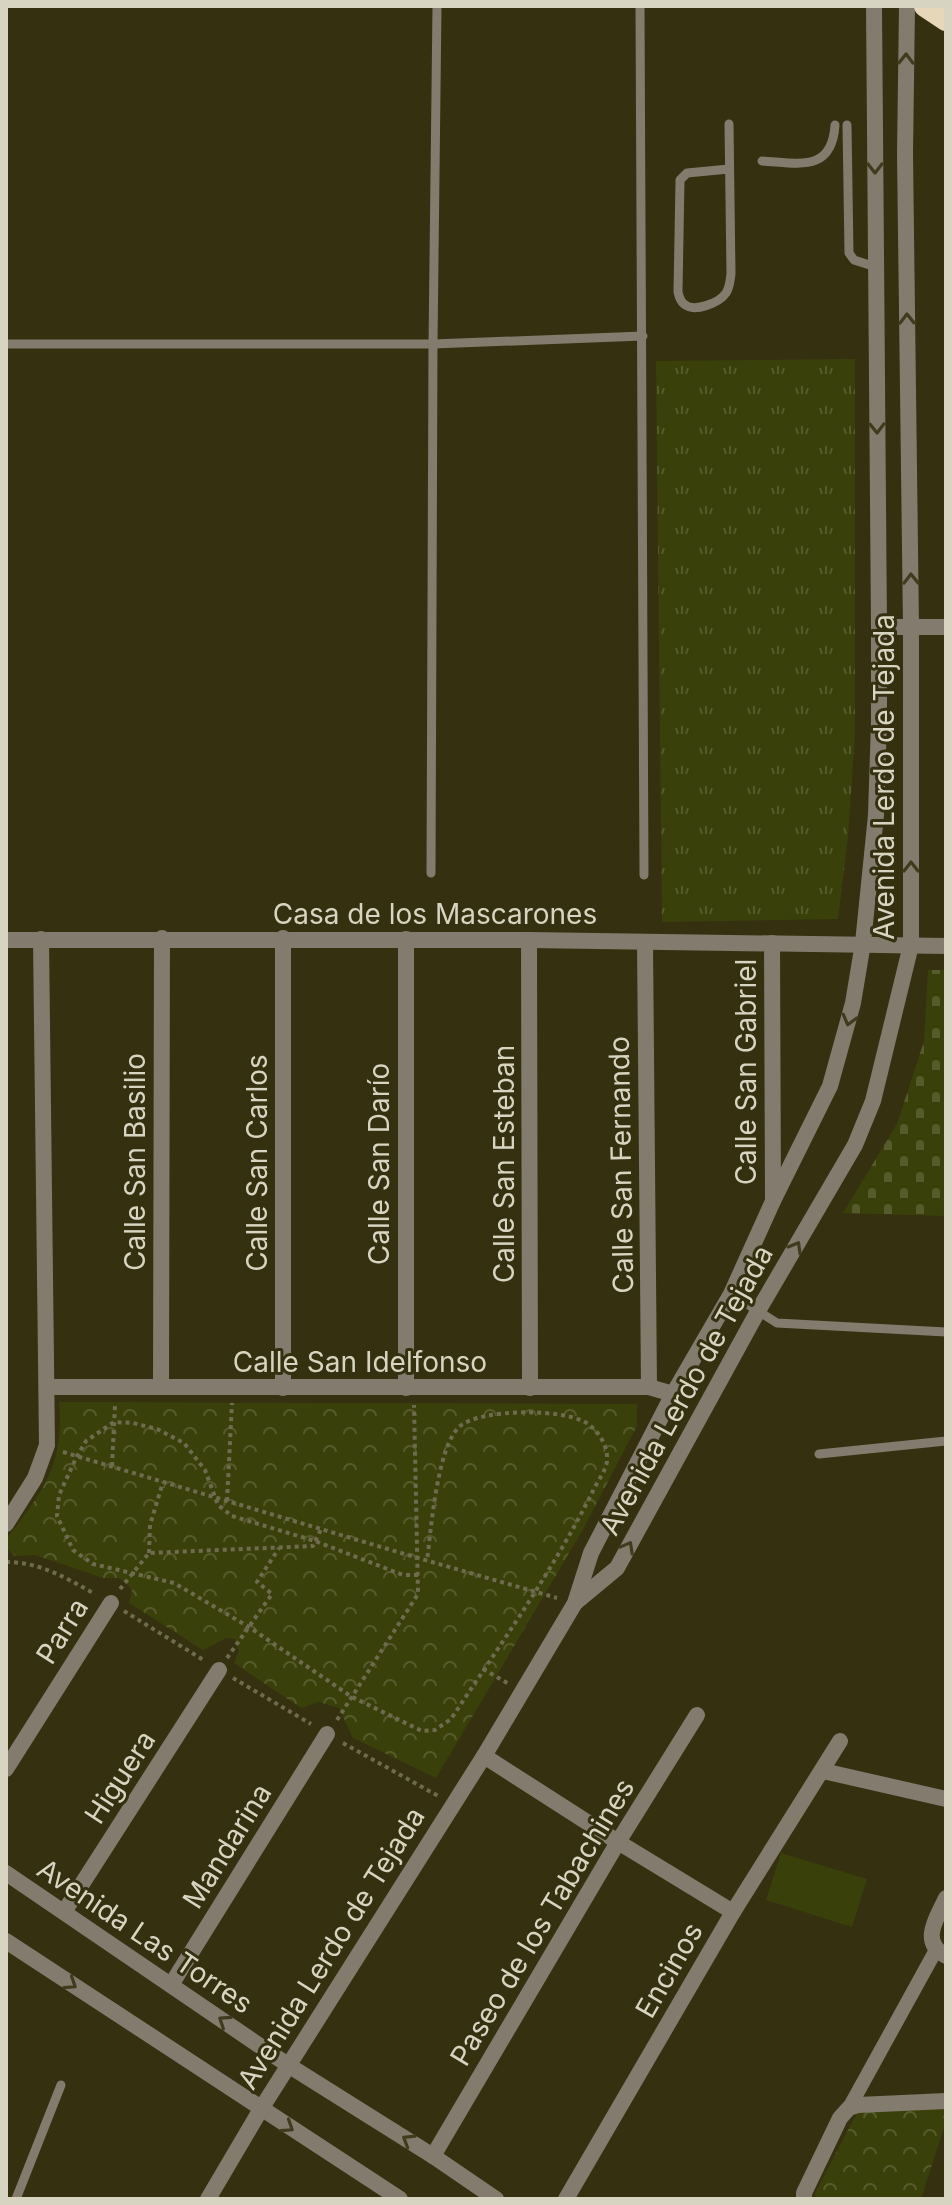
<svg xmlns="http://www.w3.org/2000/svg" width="952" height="2205" font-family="Inter,sans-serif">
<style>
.grass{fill:url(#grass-tufts)}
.cemetery{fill:url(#cemetery-stones)}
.park{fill:url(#park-crowns)}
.garden{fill:#3a400a}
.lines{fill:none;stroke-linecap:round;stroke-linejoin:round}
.path{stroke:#6f6b50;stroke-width:4;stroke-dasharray:4 4;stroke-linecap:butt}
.service{stroke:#827b6e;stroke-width:9}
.pedestrian{stroke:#827b6e;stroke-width:14}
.minor{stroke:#827b6e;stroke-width:16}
.tertiary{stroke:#827b6e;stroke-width:16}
.trunk{stroke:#e6d7b8;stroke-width:22}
.oneway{stroke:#413b1e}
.labels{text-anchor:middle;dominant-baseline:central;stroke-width:6;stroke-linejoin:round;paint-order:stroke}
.street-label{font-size:28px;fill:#d7d4c2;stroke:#353010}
</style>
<defs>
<pattern id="grass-tufts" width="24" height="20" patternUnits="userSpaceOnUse" patternTransform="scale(2)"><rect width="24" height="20" fill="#3a400a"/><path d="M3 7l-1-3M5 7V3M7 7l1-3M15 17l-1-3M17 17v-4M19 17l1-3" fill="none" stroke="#565b2c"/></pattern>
<pattern id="cemetery-stones" width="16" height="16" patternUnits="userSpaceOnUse" patternTransform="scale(2)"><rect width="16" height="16" fill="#3a400a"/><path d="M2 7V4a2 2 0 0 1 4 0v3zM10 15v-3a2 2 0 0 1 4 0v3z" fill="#565b2c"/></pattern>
<pattern id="park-crowns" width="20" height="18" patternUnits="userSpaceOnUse" patternTransform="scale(2)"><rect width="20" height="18" fill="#3a400a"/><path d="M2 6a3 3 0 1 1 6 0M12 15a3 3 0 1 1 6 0" fill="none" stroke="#565b2c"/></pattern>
</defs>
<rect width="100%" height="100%" fill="#353010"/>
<polygon class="grass" points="855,359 855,734 848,837 838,919 662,922 656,361"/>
<polygon class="cemetery" points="928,970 946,970 946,1216 843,1213 897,1124 924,1041"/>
<g class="park">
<path d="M59,1402L637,1404V1426L581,1533L436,1778L353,1738L339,1708L319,1702L301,1708L234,1663L239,1651L235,1639L226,1638L203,1650L129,1603L132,1590L126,1583L118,1578H103L35,1555L15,1556L6,1548V1539C43,1492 65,1464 59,1402Z"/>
<polygon points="946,2108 946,2121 921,2199 820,2199 814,2195 858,2111"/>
</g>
<polygon class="garden" points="781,1853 867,1879 852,1927 766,1900"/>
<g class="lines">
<g class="path">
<polyline points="63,1452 418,1558 557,1598"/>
<polyline points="112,1466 115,1405"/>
<polyline points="227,1501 232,1403"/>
<polyline points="149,1553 150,1525 163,1482"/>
<path d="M6,1562C40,1562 66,1578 95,1594"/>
<path d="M418,1575H403L315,1541L232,1516L218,1505L205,1470L184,1443L157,1429L133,1423L114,1422L86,1441L77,1456L59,1495L57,1516L73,1550L93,1564L174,1583L249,1627L352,1697L422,1731L435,1730L451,1719C500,1645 552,1572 592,1493C596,1483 607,1470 607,1460C608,1446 599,1432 588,1424C567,1408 479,1408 459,1427C437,1448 431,1530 427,1561"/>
<polyline points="120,1589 149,1553 313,1546 321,1529"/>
<polyline points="124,1611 205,1661"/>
<polyline points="227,1658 272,1594 257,1582 279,1548"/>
<polyline points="483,1669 509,1684"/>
<polyline points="233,1678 311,1724"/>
<polyline points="337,1720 418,1594 414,1405"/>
<polyline points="343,1743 440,1797"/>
</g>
<g class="service">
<polyline points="640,6 644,875"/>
<path d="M729,124L731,274C730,280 730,287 726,293C719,303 694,313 684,304C680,301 679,296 678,292L680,180L687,173L729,169"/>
<polyline points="847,125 849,253 854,260 876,267"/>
<path d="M762,161C798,163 832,173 835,125"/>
<polyline points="6,344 433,344 643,336"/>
<polyline points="431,873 433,344 437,6"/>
<polyline points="731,1294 777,1323 946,1332"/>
<polyline points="819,1454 946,1441"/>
<polyline points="16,2199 61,2085"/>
</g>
<polyline class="pedestrian" points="849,2108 936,1950"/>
<g class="minor">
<polyline points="879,627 946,627"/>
<polyline points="6,940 529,940 946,946"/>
<polyline points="529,940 530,1388"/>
<polyline points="645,942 649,1387"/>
<polyline points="772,943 773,1201"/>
<polyline points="47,1387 649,1387 673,1394"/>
<polyline points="161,1387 162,938"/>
<polyline points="283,1388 283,938"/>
<polyline points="406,1388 406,939"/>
<polyline points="6,1524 35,1478 47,1445 41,939"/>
<polyline points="484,1756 618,1842 733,1912"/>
<polyline points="6,1769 111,1603"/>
<polyline points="823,1771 946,1799"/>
<path d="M946,1898C937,1918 919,1942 946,1956"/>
<polyline points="64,1912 219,1670"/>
<polyline points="171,1985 327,1734"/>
<polyline points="433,2156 618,1842 697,1715"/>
<polyline points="566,2199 733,1912 840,1741"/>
<polyline points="804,2199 804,2193 840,2118 849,2108 858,2105 946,2101"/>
</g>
<g class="tertiary">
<polyline points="576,1602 617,1568 758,1311 855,1145 873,1101 911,945 911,627 905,154 907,6"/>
<polyline points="6,1873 288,2065 433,2156 496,2199"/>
<polyline points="6,1941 400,2199"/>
<polyline points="208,2199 261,2109 484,1756 575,1603 591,1553 673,1394 731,1294 773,1201 830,1086 853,1003 863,943 876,815 879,722 879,627 874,6"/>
</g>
<polyline class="trunk" points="925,6 946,20"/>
</g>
<defs><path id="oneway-chevron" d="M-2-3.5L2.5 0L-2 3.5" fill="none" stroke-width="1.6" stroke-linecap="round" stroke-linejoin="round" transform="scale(2)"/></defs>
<g class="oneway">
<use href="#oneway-chevron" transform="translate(906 59) rotate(-89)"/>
<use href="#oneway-chevron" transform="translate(875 168) rotate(90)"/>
<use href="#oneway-chevron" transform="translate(907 319) rotate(-91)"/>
<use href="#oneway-chevron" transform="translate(877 428) rotate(89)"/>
<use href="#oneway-chevron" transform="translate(911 579) rotate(-91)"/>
<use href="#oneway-chevron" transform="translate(911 867) rotate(-90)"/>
<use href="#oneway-chevron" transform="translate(849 1020) rotate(105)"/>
<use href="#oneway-chevron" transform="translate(796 1247) rotate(-60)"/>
<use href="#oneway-chevron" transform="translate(628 1547) rotate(-61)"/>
<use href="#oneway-chevron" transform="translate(71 1984) rotate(33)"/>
<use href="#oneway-chevron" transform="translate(224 2021) rotate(-146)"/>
<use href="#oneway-chevron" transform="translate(288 2127) rotate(33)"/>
<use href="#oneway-chevron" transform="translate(408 2140) rotate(-148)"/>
</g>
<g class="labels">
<g class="street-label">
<text transform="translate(884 777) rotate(-90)">Avenida Lerdo de Tejada</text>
<text x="435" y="914">Casa de los Mascarones</text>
<text transform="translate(746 1072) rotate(-90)">Calle San Gabriel</text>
<text transform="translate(135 1162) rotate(-90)">Calle San Basilio</text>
<text transform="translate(257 1163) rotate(-90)">Calle San Carlos</text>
<text transform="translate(379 1164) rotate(-90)">Calle San Darío</text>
<text transform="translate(504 1164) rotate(-90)">Calle San Esteban</text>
<text transform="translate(621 1165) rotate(-91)">Calle San Fernando</text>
<text x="360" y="1362">Calle San Idelfonso</text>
<text transform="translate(686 1390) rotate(-61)">Avenida Lerdo de Tejada</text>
<text transform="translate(62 1631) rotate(-58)">Parra</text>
<text transform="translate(120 1777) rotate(-57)">Higuera</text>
<text transform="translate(227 1846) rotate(-58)">Mandarina</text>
<text transform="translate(542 1922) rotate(-59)">Paseo de los Tabachines</text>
<text transform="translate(145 1936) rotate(34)">Avenida Las Torres</text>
<text transform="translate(331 1948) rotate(-58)">Avenida Lerdo de Tejada</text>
<text transform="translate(669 1970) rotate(-60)">Encinos</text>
</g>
</g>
<rect width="952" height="2205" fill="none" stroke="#d7d4c2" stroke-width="16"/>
</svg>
